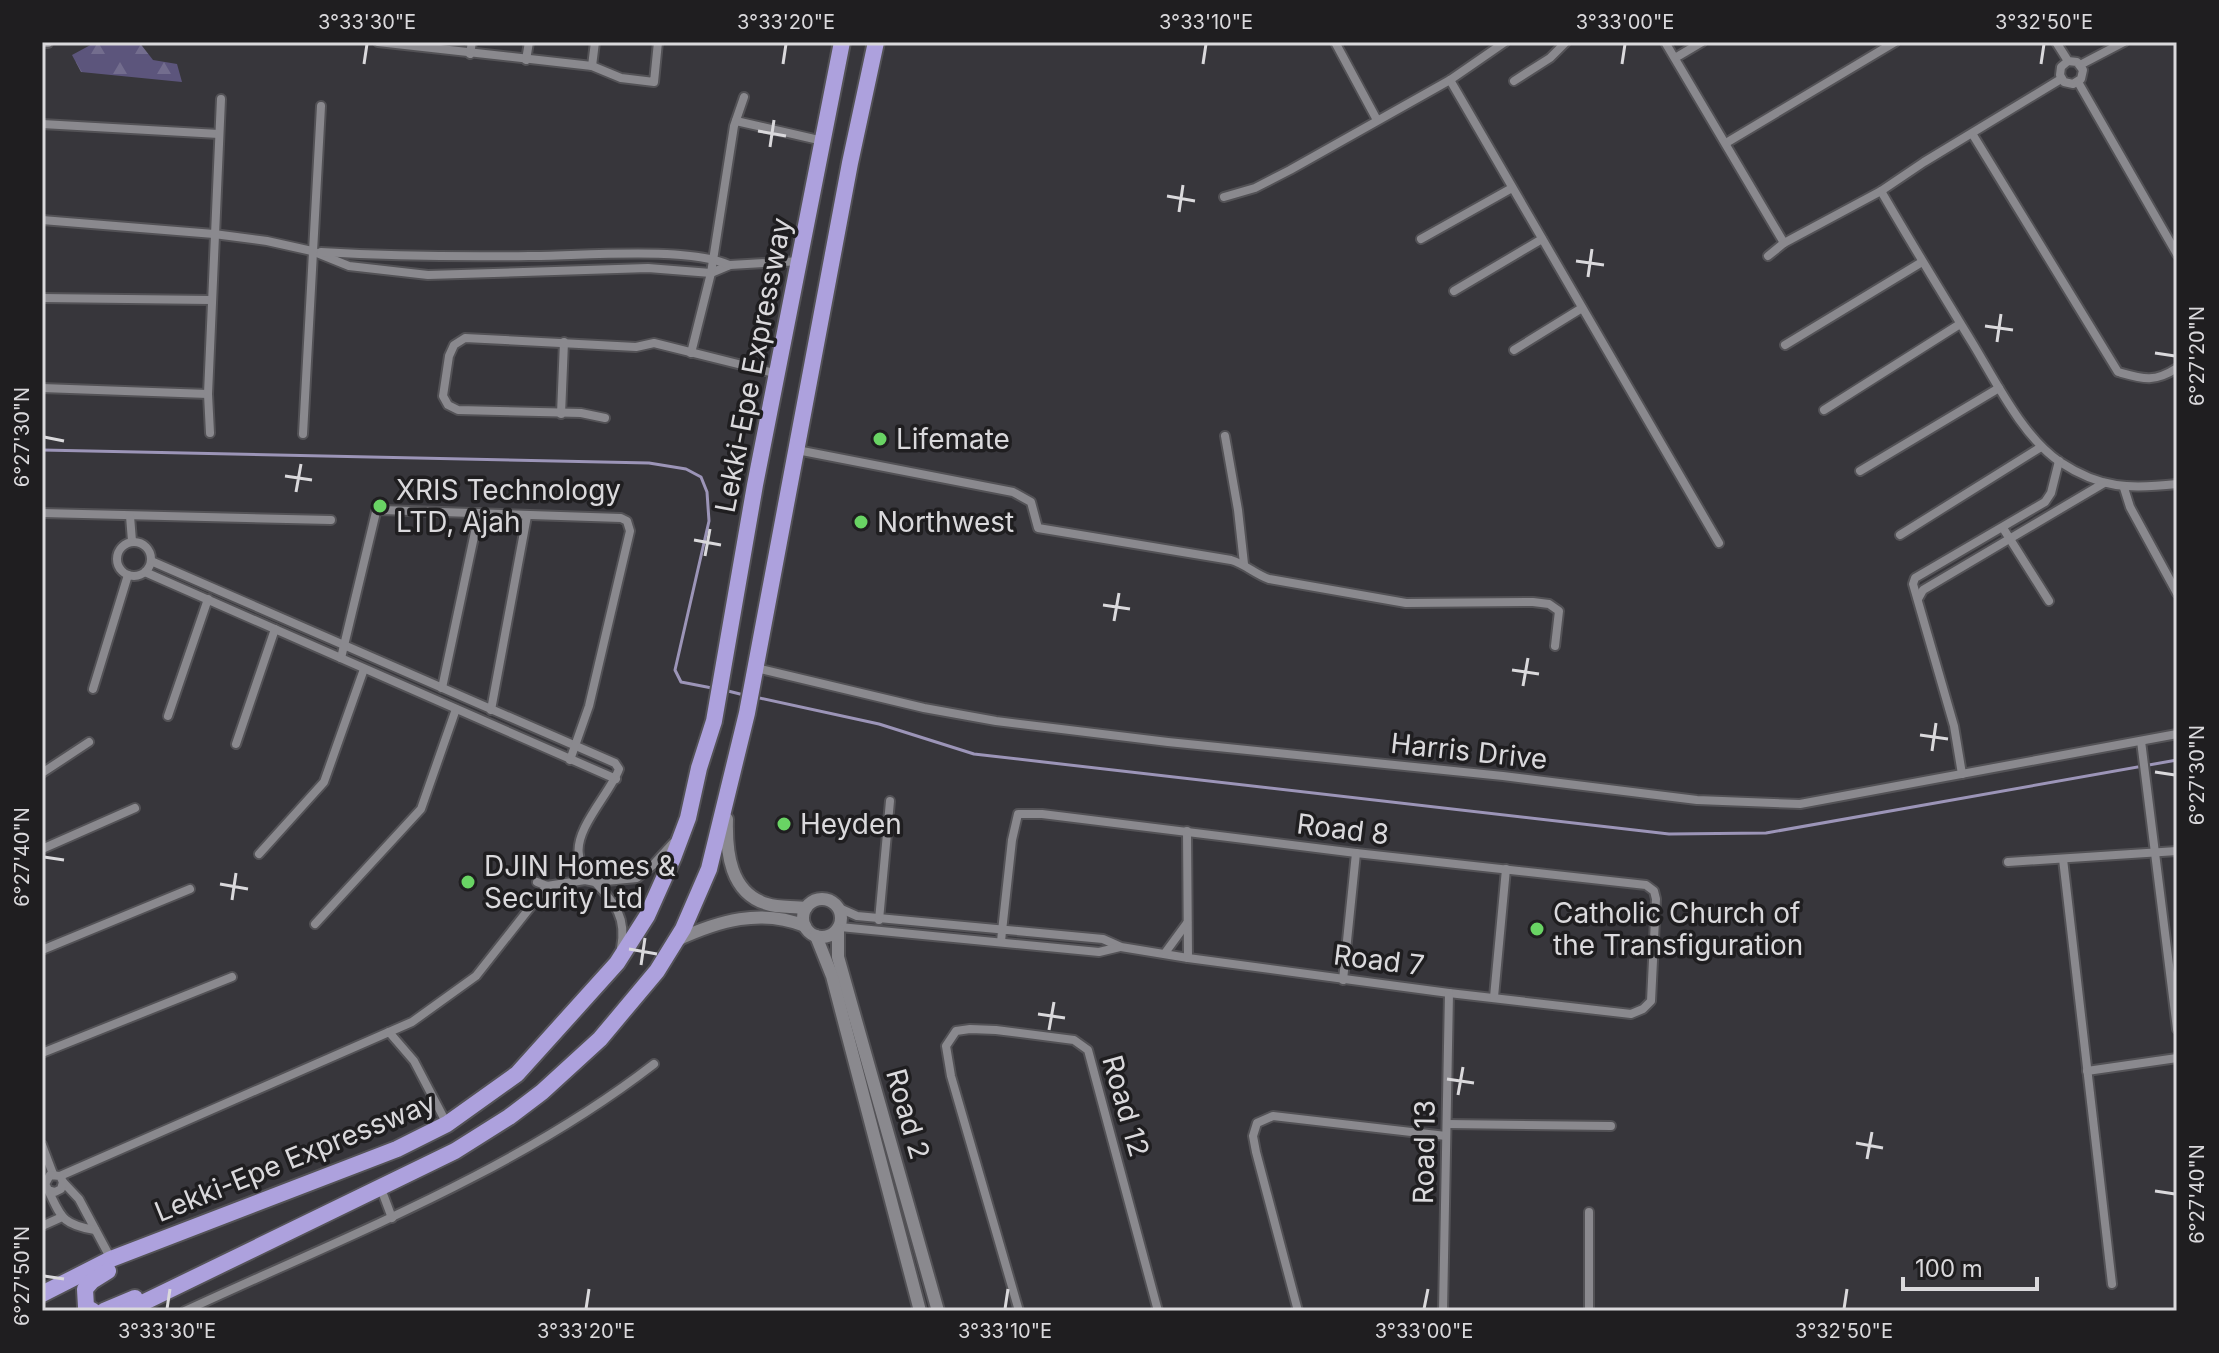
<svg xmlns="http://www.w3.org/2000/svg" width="2219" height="1353" font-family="Inter,sans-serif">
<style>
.forest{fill:url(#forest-firs)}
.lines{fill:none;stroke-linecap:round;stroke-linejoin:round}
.stream{stroke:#9c95b8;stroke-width:3}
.minor-casing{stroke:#535256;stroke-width:12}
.tertiary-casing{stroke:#535256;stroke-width:16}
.trunk-casing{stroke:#535256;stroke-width:20}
.minor{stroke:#8a898e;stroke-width:8}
.tertiary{stroke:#8a898e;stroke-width:12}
.trunk{stroke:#ada1dd;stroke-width:16}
.ticks{fill:none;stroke:#dad9dc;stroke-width:3}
.poi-dot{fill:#69d464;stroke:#1f1e20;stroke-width:3}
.labels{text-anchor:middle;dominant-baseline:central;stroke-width:7;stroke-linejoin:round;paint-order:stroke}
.street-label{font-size:28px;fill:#dad9dc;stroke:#1f1e20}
.poi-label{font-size:28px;fill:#dad9dc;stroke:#1f1e20;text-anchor:start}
.neatline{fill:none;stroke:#dad9dc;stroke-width:3}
.ticks-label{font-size:20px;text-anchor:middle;fill:#dad9dc}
</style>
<defs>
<pattern id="forest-firs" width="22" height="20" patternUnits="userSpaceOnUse" patternTransform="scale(2)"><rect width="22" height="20" fill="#5c557c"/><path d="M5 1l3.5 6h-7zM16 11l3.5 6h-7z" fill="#736d8e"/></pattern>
</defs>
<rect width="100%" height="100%" fill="#37363b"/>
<polygon class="forest" points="96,42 139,42 153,60 177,64 182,82 81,72 72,55"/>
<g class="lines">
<g class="stream">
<polyline points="42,450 649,463 686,469 701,477 707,492 709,521 675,670 681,682 712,688"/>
<polyline points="724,690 744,695"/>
<polyline points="755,697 879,724 974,754 1669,834 1766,833 2177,760"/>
</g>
<defs>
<g id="minor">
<polyline points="378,42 592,66 621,78 654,82 658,42"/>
<polyline points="1335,42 1377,120"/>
<polyline points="1665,42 1784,243"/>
<polyline points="2056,42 2068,61 2077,62 2083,70 2081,79 2073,84 2064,82 2060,75 2061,67 2068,61"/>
<polyline points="42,43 48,43"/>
<polyline points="470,54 472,42"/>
<polyline points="1675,58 1702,42"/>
<polyline points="526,60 529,42"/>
<polyline points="2080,65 2124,42"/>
<polyline points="592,66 595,42"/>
<polyline points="1450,80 1719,543"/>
<polyline points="1514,81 1550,58 1566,42"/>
<polyline points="2078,82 2177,254"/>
<polyline points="736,121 823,141"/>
<polyline points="42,124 219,134"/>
<path d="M1973,135L2118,372C2143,379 2154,383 2177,368"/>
<polyline points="1726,143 1895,42"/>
<path d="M1881,191C1911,243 1942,293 1973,344C1996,382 2023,437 2060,462C2101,489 2130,489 2177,484"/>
<polyline points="1224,197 1255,188 1290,170 1450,80 1505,42"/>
<polyline points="42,220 214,234 267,241 312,251 349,266 428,275 648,268 711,273 730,265 801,261"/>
<polyline points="1421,239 1512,188"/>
<path d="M321,252C391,256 459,257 529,256C579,256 688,246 729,265"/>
<polyline points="1768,256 1784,243 1881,191 1924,162 2061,79"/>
<polyline points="1454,291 1542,239"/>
<polyline points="42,298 211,300"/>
<polyline points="1785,345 1922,262"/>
<polyline points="1514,350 1582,308"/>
<polyline points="691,353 711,273 734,126 744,97"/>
<polyline points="42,388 208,394"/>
<polyline points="1824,410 1960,324"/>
<polyline points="561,414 564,342"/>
<polyline points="605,418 581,413 458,410 448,405 443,396 449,356 454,345 465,338 636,347 654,343 778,374"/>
<polyline points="210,433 208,394 221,99"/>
<polyline points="303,434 321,106"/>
<polyline points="1225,436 1238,510 1244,564"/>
<path d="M797,450L1013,492L1031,502L1038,528L1231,560C1245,564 1255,574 1269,579L1406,603L1533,602L1549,604L1559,611L1555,646"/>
<polyline points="1860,471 1999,388"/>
<polyline points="2124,488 2130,507 2177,593"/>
<polyline points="42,513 331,520"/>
<polyline points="130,516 132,541"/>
<polyline points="2003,528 2049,601"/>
<polyline points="1900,535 2041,447"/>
<circle cx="134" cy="559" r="17"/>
<path d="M151,561L615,763L619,769C611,792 574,829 579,855C580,864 584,871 585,880"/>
<polyline points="145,572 616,779"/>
<polyline points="1918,599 1923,590 2104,483"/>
<polyline points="341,658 376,512 381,510 621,518 627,521 630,531 589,706 570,760"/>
<polyline points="756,668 924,708 996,721 1168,742 1503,776 1697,800 1800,804 2177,734"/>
<polyline points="442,688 479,513"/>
<polyline points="93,689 128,575"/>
<polyline points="491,710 527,516"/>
<polyline points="168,716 208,599"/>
<polyline points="2141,741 2177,1029"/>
<polyline points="236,744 275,629"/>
<polyline points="42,773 89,742"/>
<polyline points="1962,774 1954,726 1913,584 1915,578 2045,502 2051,493 2059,461"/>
<polyline points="1187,831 1188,958"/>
<polyline points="42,849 135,808"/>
<polyline points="259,854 324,782 364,669"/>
<polyline points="2063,859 2112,1284"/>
<polyline points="2008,862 2177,851"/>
<polyline points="537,882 547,886 585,880 595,882 637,878 653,865 673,843"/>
<path d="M595,882C615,903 627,918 621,948"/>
<polyline points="839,908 857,916 1103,939 1121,947 1188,958 1449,993 1631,1014 1643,1009 1651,1001 1656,899 1654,891 1646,885 1356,853 1042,814 1018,814 1012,840 1002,931 1001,942"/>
<polyline points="879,920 890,801"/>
<polyline points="315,924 421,809 456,709"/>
<polyline points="840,927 1099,952 1120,947"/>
<polyline points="42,950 190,889"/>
<polyline points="1165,953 1187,923"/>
<polyline points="1343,980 1356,853"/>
<polyline points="1494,997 1506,869"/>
<polyline points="389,1032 412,1022 476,976 547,886"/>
<polyline points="42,1053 232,977"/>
<polyline points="2087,1071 2177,1058"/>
<polyline points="1447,1124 1611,1126"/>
<polyline points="42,1145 53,1174"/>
<polyline points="60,1176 389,1032 414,1061 447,1124"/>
<polyline points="63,1182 79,1199 111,1259"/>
<polyline points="380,1186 392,1218"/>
<path d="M48,1190L55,1192L61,1189L63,1182L60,1176L50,1175L45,1184C61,1214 58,1224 95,1230"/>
<polyline points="1589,1212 1589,1311"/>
<polyline points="42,1226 62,1217"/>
<path d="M185,1311C346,1236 513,1173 654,1064"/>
<polyline points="1019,1311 951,1076 946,1046 956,1031 970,1029 996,1030 1074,1040 1088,1050 1158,1311"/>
<polyline points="1298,1311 1256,1152 1253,1136 1257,1123 1273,1116 1446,1136"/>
<polyline points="1443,1311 1449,993"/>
</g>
<g id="tertiary">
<path d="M727,819C726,852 730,893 767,904C779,908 793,906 806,908"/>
<circle cx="822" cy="918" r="19"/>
<polyline points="838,930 838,957 938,1311"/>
<polyline points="816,936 832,976 920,1311"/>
<path d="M677,940C718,921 761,908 805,926"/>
</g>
<g id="trunk">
<polyline points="42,1294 111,1259 397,1149 447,1124 517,1074 617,963 647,916 673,858 688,818 699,768 714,721 755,485 842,42"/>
<polyline points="93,1311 86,1307 85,1289 92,1281 108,1271"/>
<polyline points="104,1311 135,1298"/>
<polyline points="126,1311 455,1151 509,1117 542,1092 600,1039 657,971 683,929 709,869 747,713 850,163 876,42"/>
</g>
</defs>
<use href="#minor" class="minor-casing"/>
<use href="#tertiary" class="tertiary-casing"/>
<use href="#trunk" class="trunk-casing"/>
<use href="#minor" class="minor"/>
<use href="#tertiary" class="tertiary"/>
<use href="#trunk" class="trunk"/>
</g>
<path class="ticks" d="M364,64L367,44M783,64L786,44M1203,64L1206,44M1622,64L1625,44M2041,64L2044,44M758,131L786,136M770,147L774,120M1167,196L1195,201M1179,212L1183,185M1576,261L1604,265M1588,277L1592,249M1985,326L2013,330M1997,342L2001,314M2155,353L2175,356M44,437L64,441M285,476L312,480M296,492L301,464M694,540L721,545M705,556L710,529M1103,605L1130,609M1114,621L1119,593M1512,670L1539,674M1523,686L1528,658M1920,735L1948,739M1932,751L1936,723M2155,772L2175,775M44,857L64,860M220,884L248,889M232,900L236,873M629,949L657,954M641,965L645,938M1038,1014L1065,1018M1049,1030L1054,1002M1447,1079L1474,1083M1458,1095L1463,1067M1856,1143L1883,1148M1867,1159L1872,1132M2155,1191L2175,1194M44,1276L64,1279M167,1309L170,1289M586,1309L589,1289M1005,1309L1008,1289M1424,1309L1428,1289M1844,1309L1847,1289"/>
<g class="poi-dot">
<circle cx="880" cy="439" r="8"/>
<circle cx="380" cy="506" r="8"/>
<circle cx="861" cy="522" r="8"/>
<circle cx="784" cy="824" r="8"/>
<circle cx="468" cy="882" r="8"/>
<circle cx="1537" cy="929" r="8"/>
</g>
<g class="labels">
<g class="street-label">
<text transform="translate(753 365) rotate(-79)">Lekki-Epe Expressway</text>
<text transform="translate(1469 751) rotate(6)">Harris Drive</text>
<text transform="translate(1343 829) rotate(7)">Road 8</text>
<text transform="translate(1379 960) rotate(7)">Road 7</text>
<text transform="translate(1126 1106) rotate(74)">Road 12</text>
<text transform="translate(908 1114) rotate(74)">Road 2</text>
<text transform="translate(1424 1152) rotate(-89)">Road 13</text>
<text transform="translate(295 1157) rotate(-22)">Lekki-Epe Expressway</text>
</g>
<g class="poi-label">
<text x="896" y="439">Lifemate</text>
<text x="396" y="490">XRIS Technology<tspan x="396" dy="32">LTD, Ajah</tspan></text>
<text x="877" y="522">Northwest</text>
<text x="800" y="824">Heyden</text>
<text x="484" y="866">DJIN Homes &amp;<tspan x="484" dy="32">Security Ltd</tspan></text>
<text x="1553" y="913">Catholic Church of<tspan x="1553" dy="32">the Transfiguration</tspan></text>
</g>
</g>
<rect width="2219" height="1353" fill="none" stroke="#1f1e20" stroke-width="88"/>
<path d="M1903 1277v12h134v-12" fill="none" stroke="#dad9dc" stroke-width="4"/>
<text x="1915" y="1277" font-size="24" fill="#dad9dc" stroke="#1f1e20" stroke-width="6" paint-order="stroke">100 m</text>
<rect x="44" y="44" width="2131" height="1265" class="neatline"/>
<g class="ticks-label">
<text x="367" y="29">3°33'30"E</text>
<text x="786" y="29">3°33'20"E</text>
<text x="1206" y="29">3°33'10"E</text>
<text x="1625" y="29">3°33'00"E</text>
<text x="2044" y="29">3°32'50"E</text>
<text transform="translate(2197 356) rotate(-90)" y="7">6°27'20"N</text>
<text transform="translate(22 437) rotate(-90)" y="7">6°27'30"N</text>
<text transform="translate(2197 775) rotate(-90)" y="7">6°27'30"N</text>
<text transform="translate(22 857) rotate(-90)" y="7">6°27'40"N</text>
<text transform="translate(2197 1194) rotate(-90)" y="7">6°27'40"N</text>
<text transform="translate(22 1276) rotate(-90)" y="7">6°27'50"N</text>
<text x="167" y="1338">3°33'30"E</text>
<text x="586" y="1338">3°33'20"E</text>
<text x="1005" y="1338">3°33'10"E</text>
<text x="1424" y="1338">3°33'00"E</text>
<text x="1844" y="1338">3°32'50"E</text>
</g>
</svg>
